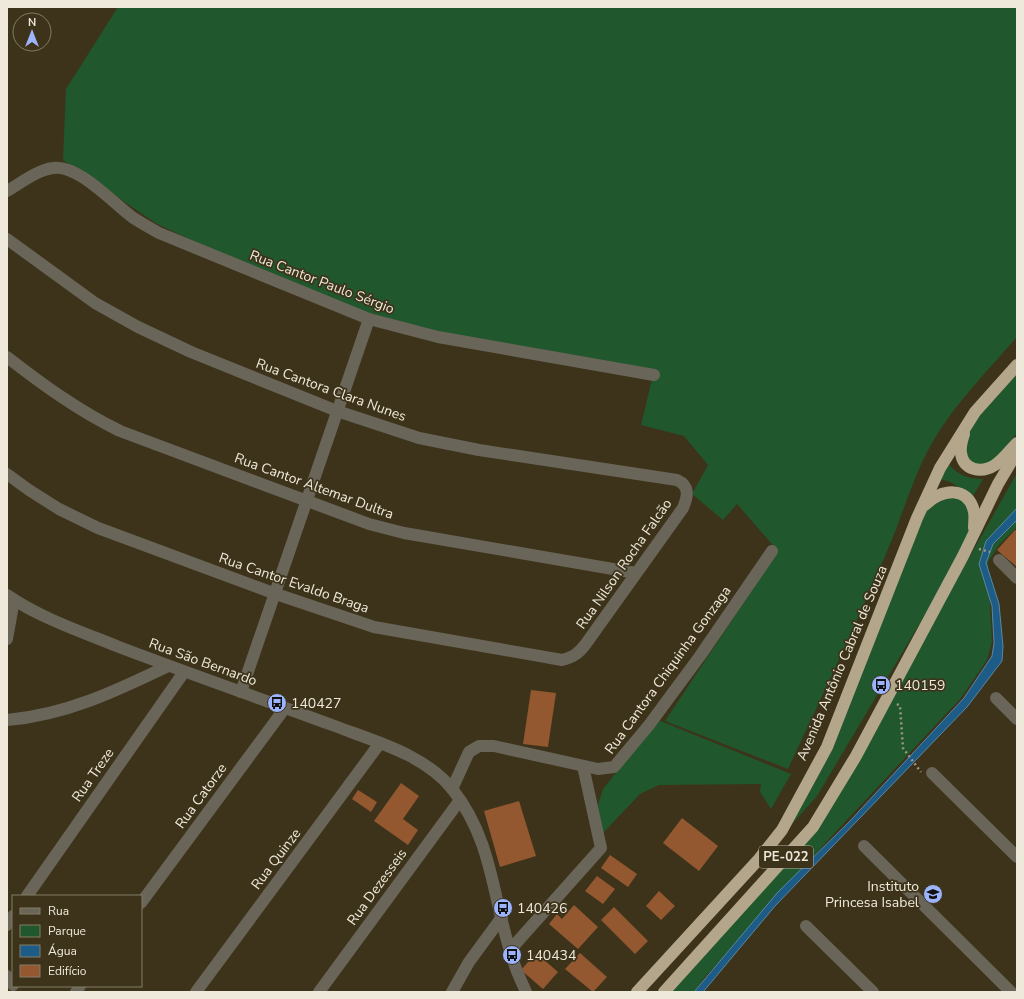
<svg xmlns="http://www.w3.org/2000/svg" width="1024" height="999" font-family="'Nunito Sans',sans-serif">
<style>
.green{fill:#20572c}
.water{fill:#1e5c88;stroke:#5c86a1}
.building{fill:#935830}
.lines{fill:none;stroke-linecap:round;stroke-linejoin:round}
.path{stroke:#9e9783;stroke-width:2.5;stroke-dasharray:2 3;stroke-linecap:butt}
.minor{stroke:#6a6559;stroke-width:12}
.highway{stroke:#b3a68a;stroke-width:12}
.labels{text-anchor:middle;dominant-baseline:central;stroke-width:3.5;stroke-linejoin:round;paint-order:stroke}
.shield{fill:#3d331a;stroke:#b9b2a0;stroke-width:1}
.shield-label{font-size:13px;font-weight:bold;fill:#eee9da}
.street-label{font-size:14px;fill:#eee9da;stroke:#3d331a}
.poi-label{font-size:14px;fill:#eee9da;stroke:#3d331a;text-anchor:start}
</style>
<rect width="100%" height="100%" fill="#3d331a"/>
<g class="green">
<path d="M118,7H1017V337C990,368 956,403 935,438C914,472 904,512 888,549C857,623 822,696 788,769L665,721L778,551L737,504L723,520L692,494L708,465L684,436L641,425L652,379L367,321L157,224L63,160L66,89Z"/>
<polygon points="1017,368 1017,433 999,457 984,466 969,465 963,457 968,426"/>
<path d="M947,462C957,475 968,479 983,479L970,501C961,488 953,480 936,479Z"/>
<polygon points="1017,473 1017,527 999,545 988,562 992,642 987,660 961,698 830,838 705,977 694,992 670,992 815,830"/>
<polygon points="950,493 968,504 972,530 961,554 817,796 792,824 920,515"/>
<polygon points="658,720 791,774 771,809 760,792 761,784 659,785 640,794 602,834 597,808 603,789"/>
</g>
<polygon class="water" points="1017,508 1017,520 993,544 986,563 999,604 1003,646 1002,661 967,707 775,906 703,992 694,992 778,892 849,822 964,698 992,656 994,643 992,606 979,564 986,541"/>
<g class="building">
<polygon points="1015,530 1017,531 1017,567 997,550"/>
<polygon points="531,690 556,693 548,747 523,744"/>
<polygon points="401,783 419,796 403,819 418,830 408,845 374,821"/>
<polygon points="358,790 377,802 371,812 352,799"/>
<polygon points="519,801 536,856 500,867 484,811"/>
<polygon points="682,818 718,846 699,871 663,843"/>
<polygon points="610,855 637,874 628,887 601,868"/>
<polygon points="597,876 615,889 603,904 585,891"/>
<polygon points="659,891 675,906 661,920 646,906"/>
<polygon points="574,905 598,927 578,949 549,924 557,914 562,919"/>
<polygon points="614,907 648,941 635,954 601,920"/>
<polygon points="536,953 558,972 543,989 521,970"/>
<polygon points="580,953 607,977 593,992 565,969"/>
</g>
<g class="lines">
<g class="path">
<polyline points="979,549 990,552"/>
<polyline points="897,704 900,706 903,748 921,772"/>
</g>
<g class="minor">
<path d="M7,191C21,183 37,170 53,168C78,164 113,203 132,217C141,223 150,228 159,233L369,319L438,337L654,375"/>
<path d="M7,239L95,303L138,327L191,352L337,411L419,438L479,450L677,480C690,486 688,496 683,508L585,645C578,654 573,657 562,660L374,627L276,594L98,528L59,509L29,490L7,474"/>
<path d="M7,357C43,385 79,411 120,431L369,524L404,533L636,573"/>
<polyline points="999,560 1017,578"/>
<path d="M7,595C40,618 82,632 119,647C190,674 262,699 332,725C373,741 425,754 453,790C495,844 492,902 514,963C517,973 522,982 526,992"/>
<polyline points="7,639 14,600"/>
<polyline points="241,692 369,319"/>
<polyline points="996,698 1017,719"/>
<path d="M7,720C66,715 116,691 168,666"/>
<polyline points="932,773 1017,857"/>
<polyline points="452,789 469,752 479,746 494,746 598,769 614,767 649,725 700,656 772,551"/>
<polyline points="864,846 1011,992"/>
<polyline points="27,896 184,672"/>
<polyline points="141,903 285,708"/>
<polyline points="7,925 13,916"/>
<polyline points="806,926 873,992"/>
<polyline points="510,950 601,848 583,766"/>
<polyline points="7,976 13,985"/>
<polyline points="76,992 80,986"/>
<polyline points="196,992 380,743"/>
<polyline points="319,992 460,800"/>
<polyline points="452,992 469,962 502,917"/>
</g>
<g class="highway">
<path d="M964,434C962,440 960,447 961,453C963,470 981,474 995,465C1003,460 1010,450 1017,443"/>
<path d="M925,505C940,489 969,485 974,512C975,517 974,523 974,528"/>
<polyline points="637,992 759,859 782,830 827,747 917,518 940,468 975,412 1017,365"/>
<polyline points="664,992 813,827 856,756 963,556 998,484 1017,452"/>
</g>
</g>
<defs>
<symbol id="bus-disc" viewBox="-11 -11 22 22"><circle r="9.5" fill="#9cb4fd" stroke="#3d331a"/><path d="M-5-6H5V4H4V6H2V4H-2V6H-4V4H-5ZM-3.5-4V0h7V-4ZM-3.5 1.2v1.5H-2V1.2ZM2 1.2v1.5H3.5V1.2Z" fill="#111"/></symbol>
<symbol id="school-disc" viewBox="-11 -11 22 22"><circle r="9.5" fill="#9cb4fd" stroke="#3d331a"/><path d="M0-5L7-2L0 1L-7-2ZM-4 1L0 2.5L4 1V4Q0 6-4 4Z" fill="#111"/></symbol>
</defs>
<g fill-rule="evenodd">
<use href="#bus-disc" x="870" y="674" width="22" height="22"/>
<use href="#bus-disc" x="266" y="692" width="22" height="22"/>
<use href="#school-disc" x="922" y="883" width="22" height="22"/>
<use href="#bus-disc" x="492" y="897" width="22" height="22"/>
<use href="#bus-disc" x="501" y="944" width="22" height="22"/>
</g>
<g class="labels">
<rect class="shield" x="759" y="846" width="54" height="22" rx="3"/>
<g class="shield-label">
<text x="786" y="857">PE-022</text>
</g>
<g class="street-label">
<text transform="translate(322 282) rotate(21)">Rua Cantor Paulo Sérgio</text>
<text transform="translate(331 390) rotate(20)">Rua Cantora Clara Nunes</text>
<text transform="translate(314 486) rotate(20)">Rua Cantor Altemar Dultra</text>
<text transform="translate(624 564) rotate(-55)">Rua Nilson Rocha Falcão</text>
<text transform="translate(294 583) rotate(19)">Rua Cantor Evaldo Braga</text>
<text transform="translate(203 662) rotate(20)">Rua São Bernardo</text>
<text transform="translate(842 663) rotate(-67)">Avenida Antônio Cabral de Souza</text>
<text transform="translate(668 670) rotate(-54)">Rua Cantora Chiquinha Gonzaga</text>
<text transform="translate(93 775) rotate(-55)">Rua Treze</text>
<text transform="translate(201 796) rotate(-54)">Rua Catorze</text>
<text transform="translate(276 859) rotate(-53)">Rua Quinze</text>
<text transform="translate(377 887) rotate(-54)">Rua Dezesseis</text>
</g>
<g class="poi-label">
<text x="895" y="685">140159</text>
<text x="291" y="703">140427</text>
<text x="919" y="886" text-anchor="end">Instituto<tspan x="919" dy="16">Princesa Isabel</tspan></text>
<text x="517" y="908">140426</text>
<text x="526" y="955">140434</text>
</g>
</g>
<rect width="1024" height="999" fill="none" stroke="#eee9da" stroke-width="16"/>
<rect x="12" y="895" width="130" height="92" fill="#3d331a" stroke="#847c67"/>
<rect x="20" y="908" width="20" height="6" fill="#6a6559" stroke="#847c67"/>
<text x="48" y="915" font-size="12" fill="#eee9da">Rua</text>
<rect x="20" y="925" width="20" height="12" fill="#20572c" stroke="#847c67"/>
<text x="48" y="935" font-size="12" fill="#eee9da">Parque</text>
<rect x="20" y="945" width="20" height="12" fill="#1e5c88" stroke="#847c67"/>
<text x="48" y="955" font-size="12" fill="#eee9da">Água</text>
<rect x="20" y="965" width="20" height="12" fill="#935830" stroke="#847c67"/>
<text x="48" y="975" font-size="12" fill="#eee9da">Edifício</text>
<g transform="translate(32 32)"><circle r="19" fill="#3d331a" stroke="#847c67"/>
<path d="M0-3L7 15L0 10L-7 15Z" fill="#9cb4fd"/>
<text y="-6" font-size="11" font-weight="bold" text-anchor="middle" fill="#eee9da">N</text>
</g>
</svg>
